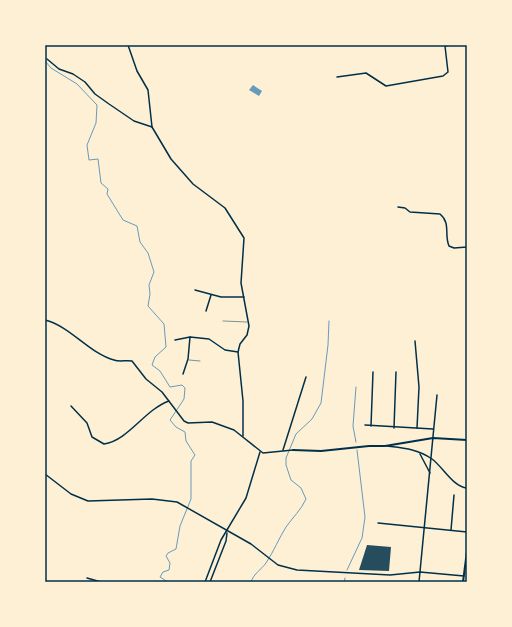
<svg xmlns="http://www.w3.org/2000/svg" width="512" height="627" font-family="'Open Sans',sans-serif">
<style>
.water{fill:#669bbc}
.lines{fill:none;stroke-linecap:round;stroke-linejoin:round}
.stream{stroke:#669bbc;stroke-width:1}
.building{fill:#264d5e}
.service{stroke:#003049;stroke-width:0.5}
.minor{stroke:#003049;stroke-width:1.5}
.tertiary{stroke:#003049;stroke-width:2}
.neatline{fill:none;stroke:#003049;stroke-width:1.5}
</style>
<rect width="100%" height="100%" fill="#fdf0d5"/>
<polygon class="water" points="253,85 262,91 259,96 249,90"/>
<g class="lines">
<g class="stream">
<polyline points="45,61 51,68 77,84 97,105 96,123 87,145 89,160 98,159 101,183 108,189 107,194 123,220 137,226 140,242 148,253 154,272 149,285 150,294 148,306 164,324 166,347 155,357 152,365 160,371 170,387 182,385 185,388 184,399 170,420 176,427 185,432 186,441 195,455 191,461 191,499 180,526 176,549 168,553 166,556 170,563 169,570 163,572 160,577 168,582"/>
<polyline points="356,442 353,426 356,387"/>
<polyline points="45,569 46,582"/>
<polyline points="347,570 362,538 365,517 357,450"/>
<path d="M251,582C254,573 261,570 266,563C274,551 279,538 286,527C293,517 301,510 306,499L301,488L291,480L286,465V458L296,434L312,419L321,403L328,345L329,321"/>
<polyline points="344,582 345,578"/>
</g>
</g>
<polygon class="building" points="367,545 391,547 389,571 359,570"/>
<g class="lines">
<g class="service">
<polyline points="223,321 247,322"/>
<polyline points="189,360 200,361"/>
</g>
<g class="minor">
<polyline points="128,45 137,71 148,90 152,127 171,159 193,184 225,208 244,238 241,283 249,326 247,335 240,344 238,352 243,401 243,436"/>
<polyline points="47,59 59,69 73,74 85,82 95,94 109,104 134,121 152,127"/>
<polyline points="337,77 366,73 386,86 443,76 448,72 445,46 451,45"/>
<path d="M398,207L405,208L410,212L440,214C451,223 444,235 449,246L454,248L467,247"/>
<polyline points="195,290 221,297 244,297"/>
<polyline points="206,311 211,295"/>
<path d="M45,320C70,326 90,354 114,360C119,362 126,360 132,361L146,379L162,392L184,421L188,423L212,422L234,430L263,453L293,450"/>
<polyline points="175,340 190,337 209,339 225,350 238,352"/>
<polyline points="415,341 419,387 417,428"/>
<polyline points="183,374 188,359 190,337"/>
<path d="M71,406L87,423L92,437L104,444C129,440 144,410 169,401"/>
<polyline points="365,425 433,429"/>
<polyline points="371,426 373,372"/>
<polyline points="394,428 396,372"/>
<path d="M387,446C403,448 418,449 432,459C443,467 453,487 467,488"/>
<polyline points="283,450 306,377"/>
<polyline points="420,454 430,473"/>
<polyline points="45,474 71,494 88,501 152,499 177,502 251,544 278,565 297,570 390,575 420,572 464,576"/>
<polyline points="378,523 467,532"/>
<polyline points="451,530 454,495"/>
<polyline points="87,578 101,582"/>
<polyline points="205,582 221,540 246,498 260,452"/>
<polyline points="210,582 226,541 227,533"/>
<polyline points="419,582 437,395"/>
</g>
<g class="tertiary">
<polyline points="293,450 321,451 369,446 385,446 433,438 467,440"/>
<polyline points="463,582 467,551"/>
</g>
</g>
<rect width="512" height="627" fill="none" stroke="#fdf0d5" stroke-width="92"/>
<rect x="46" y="46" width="420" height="535" class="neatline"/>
</svg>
